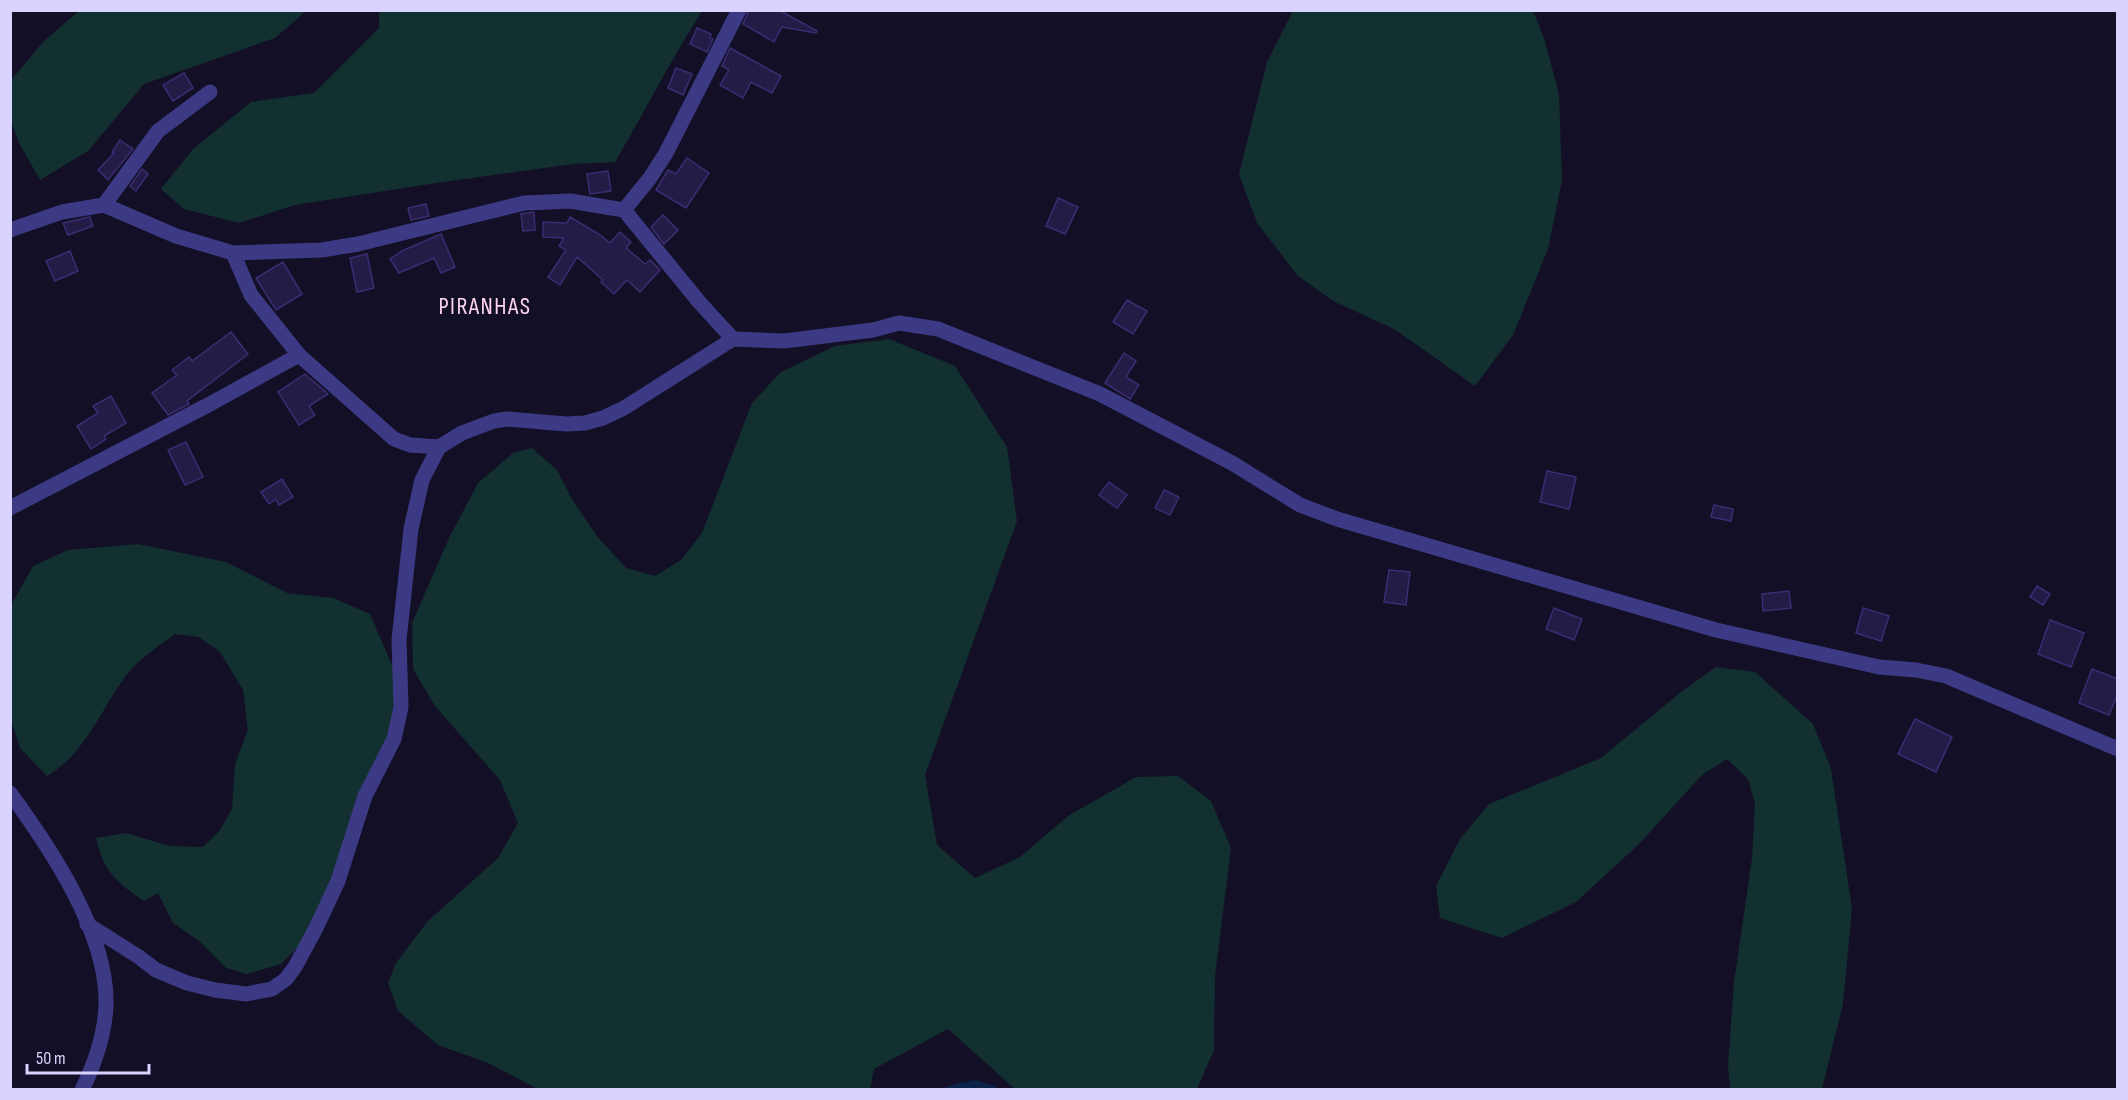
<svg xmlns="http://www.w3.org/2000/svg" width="2128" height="1100" font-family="'Sofia Sans Condensed',sans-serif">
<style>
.green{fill:#12302f}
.water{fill:#0c2248}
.building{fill:#241b47;stroke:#3b2d73;stroke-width:1.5}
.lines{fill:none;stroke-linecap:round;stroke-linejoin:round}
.minor{stroke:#3d3a85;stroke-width:15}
.tertiary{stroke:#3d3a85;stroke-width:15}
.labels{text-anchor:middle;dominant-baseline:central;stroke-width:4.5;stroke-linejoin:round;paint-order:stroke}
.quarter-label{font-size:24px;letter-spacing:1.5px;fill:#ffd6f0;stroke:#130f26}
</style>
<rect width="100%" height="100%" fill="#130f26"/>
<g class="green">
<polygon points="79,11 79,10 306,11 275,38 144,84 88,151 40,180 18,141 11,121 11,80 44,41"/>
<path d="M379,11V10L702,11C671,60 645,111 615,162L574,164L443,182L295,205L239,223L184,209L161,189L193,149L251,102L314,93L379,28Z"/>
<polygon points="1293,11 1533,11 1544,38 1559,94 1562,180 1548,249 1513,335 1475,386 1394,329 1333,301 1298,276 1257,223 1239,174 1267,62"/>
<polygon points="889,339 955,366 1007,447 1017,521 925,775 937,845 975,878 1020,857 1068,816 1136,777 1178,776 1211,801 1231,848 1215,976 1214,1050 1197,1089 1015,1089 948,1029 874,1069 870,1090 538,1089 488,1063 438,1045 398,1011 388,983 396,963 427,922 498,858 518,823 500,780 435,706 413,669 412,623 450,536 478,483 513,453 532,448 557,470 573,501 597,536 626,568 655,576 681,560 702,533 752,403 781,372 835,346"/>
<path d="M138,544L226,562L287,593L333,598L370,614L397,677L390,731L357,797L326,897L303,942L281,964L247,974L226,968L199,941L173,923L158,893L144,901C117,883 103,871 96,838L126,833L169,846L203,847L220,830L232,809L235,764L248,730L243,690L220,652L199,637L175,634C158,647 137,660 125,677C100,711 85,754 47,776L20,748L11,720L10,607L33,566L68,550Z"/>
<polygon points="1716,667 1755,672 1813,724 1831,769 1852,908 1843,1004 1822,1089 1730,1089 1728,1066 1734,982 1752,858 1755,804 1748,779 1727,759 1702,775 1639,844 1576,902 1502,938 1440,918 1436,886 1460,839 1489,804 1601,758 1681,692"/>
</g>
<polygon class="water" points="976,1080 995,1086 998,1089 941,1089 959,1083"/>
<g class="building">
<polygon points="749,10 779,10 817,31 816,33 782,27 774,42 743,24"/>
<polygon points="697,28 711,34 710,37 713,39 707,52 690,44"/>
<polygon points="730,48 781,76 772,93 751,82 743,98 720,85 729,70 722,66"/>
<polygon points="676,68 692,74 683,95 668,88"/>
<polygon points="184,73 193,88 173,101 163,85"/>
<polygon points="120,140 133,149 108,180 98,170 114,153 112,152"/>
<polygon points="687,158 709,173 686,208 656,190 668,170 676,174"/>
<polygon points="142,169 148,174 136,191 130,186"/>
<polygon points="608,171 611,191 590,194 587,174"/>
<polygon points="1058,198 1078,207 1065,234 1046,226"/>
<polygon points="426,204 429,216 411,220 408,208"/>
<polygon points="534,212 535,230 523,231 521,214"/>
<polygon points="663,215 678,230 664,244 651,227"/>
<polygon points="90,217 93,226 68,235 63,223"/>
<polygon points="570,217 599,234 610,243 620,232 631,242 626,248 645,264 650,260 660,270 640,292 627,280 614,294 601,282 603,280 577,257 560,285 548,277 566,250 559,246 564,238 543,237 543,222 567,223"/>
<polygon points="441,234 455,267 441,273 434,258 399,273 390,259 402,251"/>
<polygon points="70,251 78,271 55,281 46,261"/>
<polygon points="367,254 374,288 357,292 350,258"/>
<polygon points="283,262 302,294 276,310 256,278"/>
<polygon points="1127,300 1147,311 1133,334 1113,322"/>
<polygon points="231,332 248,354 187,401 189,404 168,415 152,393 177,375 172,370 189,357 192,361"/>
<polygon points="1124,353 1136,361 1126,377 1139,385 1130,399 1105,383"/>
<polygon points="305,374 328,394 309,406 315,415 299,425 278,392"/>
<polygon points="111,396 126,423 104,436 106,439 91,449 77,426 98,413 93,406"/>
<polygon points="186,442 203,477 185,485 168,450"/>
<polygon points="1547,471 1576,477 1569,509 1540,502"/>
<polygon points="282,479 293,497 279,505 276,499 269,504 261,492"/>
<polygon points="1109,482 1127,495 1117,508 1099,495"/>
<polygon points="1164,490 1179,497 1170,515 1155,508"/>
<polygon points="1714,505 1733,509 1731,521 1711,517"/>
<polygon points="1389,570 1410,572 1406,605 1384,602"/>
<polygon points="2037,586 2050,594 2043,605 2030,597"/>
<polygon points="1789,591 1791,608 1763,611 1762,594"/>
<polygon points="1554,608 1582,619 1574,640 1546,629"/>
<polygon points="1863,608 1889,616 1881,641 1856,633"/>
<polygon points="2050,620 2084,633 2071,667 2038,654"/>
<polygon points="2092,669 2118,679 2118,693 2109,715 2079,703"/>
<polygon points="1915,719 1952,737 1936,772 1898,754"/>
</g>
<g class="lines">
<g class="minor">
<polyline points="104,205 158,131 210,92"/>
<polyline points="624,210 650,178 666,153 739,10"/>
<polyline points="10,230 62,212 104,205 176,236 233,253 322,250 358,244 524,203 570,201 624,210 700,303 733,339"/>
<polyline points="233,253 251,295 299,355 394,439 410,445 439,447"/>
<polyline points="10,508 210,404 299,355"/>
<polyline points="87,924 139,957 156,970 187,983 215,990 246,994 272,989 286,979 295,967 316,928 338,881 365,796 394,739 401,707 399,640 411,529 422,480 439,447 462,433 494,421 507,419 566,424 585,423 603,418 624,408 733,339 784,341 873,330 899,323 938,329 1100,394 1232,463 1300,505 1337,519 1716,630 1879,667 1916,670 1946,676 2118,749"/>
</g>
<path class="tertiary" d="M10,793C51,849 108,934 106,1005C105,1035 95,1063 82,1090"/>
</g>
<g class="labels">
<g class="quarter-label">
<text x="485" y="306">PIRANHAS</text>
</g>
</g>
<rect width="2128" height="1100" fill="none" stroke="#d9d4ff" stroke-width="24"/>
<path d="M27 1064v9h122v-9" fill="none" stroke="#d9d4ff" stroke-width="3"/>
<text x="36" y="1064" font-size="18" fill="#d9d4ff" stroke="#130f26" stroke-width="4.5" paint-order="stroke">50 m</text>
</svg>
